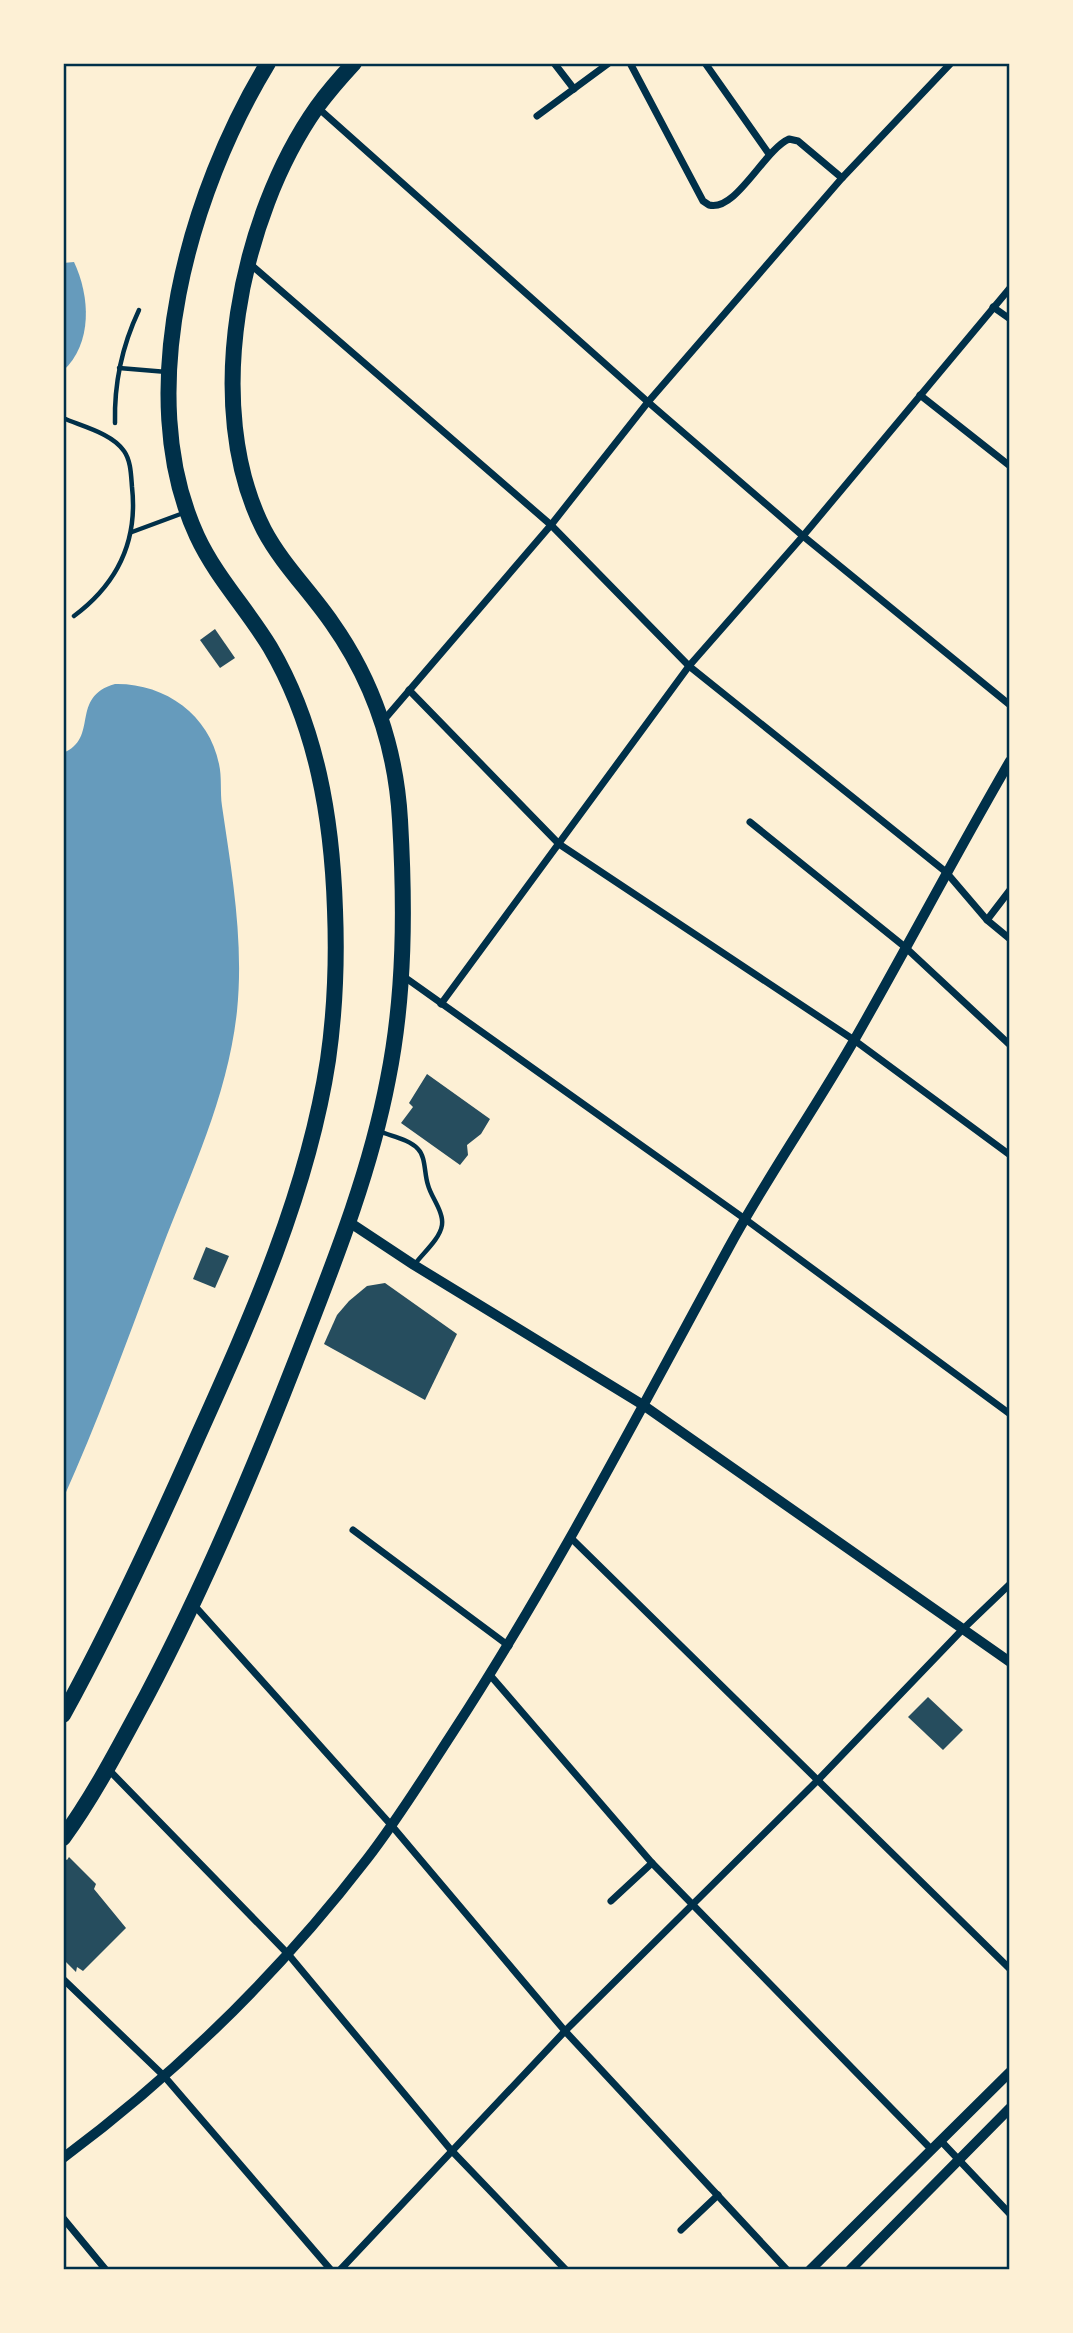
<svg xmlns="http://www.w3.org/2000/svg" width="1073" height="2333" font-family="'Space Grotesk',sans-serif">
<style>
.water{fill:#669bbc}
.building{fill:#264d5e}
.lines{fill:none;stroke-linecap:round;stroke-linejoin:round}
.service{stroke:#003049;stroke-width:4.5}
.minor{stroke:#003049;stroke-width:7}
.tertiary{stroke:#003049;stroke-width:10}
.trunk{stroke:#003049;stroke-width:16}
.neatline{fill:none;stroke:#003049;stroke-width:2.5}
</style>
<rect width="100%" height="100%" fill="#fdf0d5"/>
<g class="water">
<path d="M74,262C90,296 93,343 63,371V263Z"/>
<path d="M115,684C164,683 209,714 219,764C222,777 220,792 222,806C232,874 244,942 237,1011C228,1095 192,1170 162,1248C130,1332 100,1417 63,1499V753C100,738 69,697 115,684Z"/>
</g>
<g class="building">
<polygon points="215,629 235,658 220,668 200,640"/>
<polygon points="427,1074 490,1119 481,1134 467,1145 468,1155 460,1165 401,1123 413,1107 409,1103"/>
<polygon points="206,1247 229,1256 215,1288 193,1279"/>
<polygon points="385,1283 457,1334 425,1400 324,1344 337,1315 349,1301 367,1286"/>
<polygon points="928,1697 963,1730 943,1750 908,1717"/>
<polygon points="69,1857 96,1884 94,1889 126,1928 83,1971 77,1967 76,1972 63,1959 63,1858 67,1860"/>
</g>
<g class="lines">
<g class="service">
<polyline points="119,368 167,372"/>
<path d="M63,418C81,426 112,433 124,451C131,461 131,475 132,487C138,541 117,584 74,616"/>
<path d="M115,423C114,383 122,346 139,310"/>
<polyline points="132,532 186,512"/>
<path d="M379,1131C390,1136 409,1139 418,1149C426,1157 424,1173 428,1185C431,1197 444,1212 442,1225C440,1239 423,1253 415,1264"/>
</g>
<g class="minor">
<polyline points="554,63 574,89"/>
<path d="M630,63L703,201L709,205C736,212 764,150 789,139L798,141L842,178"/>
<polyline points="705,63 769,154"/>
<polyline points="317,107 648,402 803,536 1010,705"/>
<polyline points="537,116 609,63"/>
<polyline points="250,264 551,525 689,666 946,872 987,920 1010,939"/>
<polyline points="993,307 1010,319"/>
<polyline points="920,395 1010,466"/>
<polyline points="409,690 559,844 854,1040 1010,1155"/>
<polyline points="383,721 551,525 648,402 842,178 951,63"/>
<polyline points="750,822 905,947 1010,1045"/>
<polyline points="987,920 1010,890"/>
<polyline points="403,976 745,1219 1010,1414"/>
<polyline points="441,1004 689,666 803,536 1010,288"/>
<polyline points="353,1530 509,1646"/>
<polyline points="571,1538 1010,1969"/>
<polyline points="193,1604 392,1826 565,2031 787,2270"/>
<polyline points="490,1675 652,1863 931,2149"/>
<polyline points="107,1768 288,1954 451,2150 566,2270"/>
<polyline points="611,1901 652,1863"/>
<polyline points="63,1979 164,2076 331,2270"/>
<polyline points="940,2140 1010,2214"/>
<polyline points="63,2218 106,2270"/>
<polyline points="681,2230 718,2195"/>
<polyline points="340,2270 565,2031 818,1780 962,1630 1010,1584"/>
</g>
<g class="tertiary">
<polyline points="349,1222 414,1265 643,1405 1010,1662"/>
<path d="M63,2158C177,2073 280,1972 367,1859C398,1819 425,1775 453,1732C554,1577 639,1412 728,1249C767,1177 815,1109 856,1037C908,946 957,852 1010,761"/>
<polyline points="810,2270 1010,2072"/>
<polyline points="850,2270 1010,2108"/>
</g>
<g class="trunk">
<path d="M63,1715C113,1624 156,1531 198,1436C252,1316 308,1191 328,1060C335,1011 337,960 335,910C332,819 317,727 270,647C247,609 216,577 197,536C131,393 190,191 268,63"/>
<path d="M63,1838C95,1794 120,1745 146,1697C203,1589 251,1476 295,1363C331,1270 369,1178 388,1079C405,994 405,907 400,820C396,749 373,681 332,623C310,591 282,564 264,530C201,407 240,216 317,107C328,92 341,77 354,63"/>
</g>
</g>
<rect width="1073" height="2333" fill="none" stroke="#fdf0d5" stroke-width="130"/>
<rect x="65" y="65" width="943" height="2203" class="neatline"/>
</svg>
